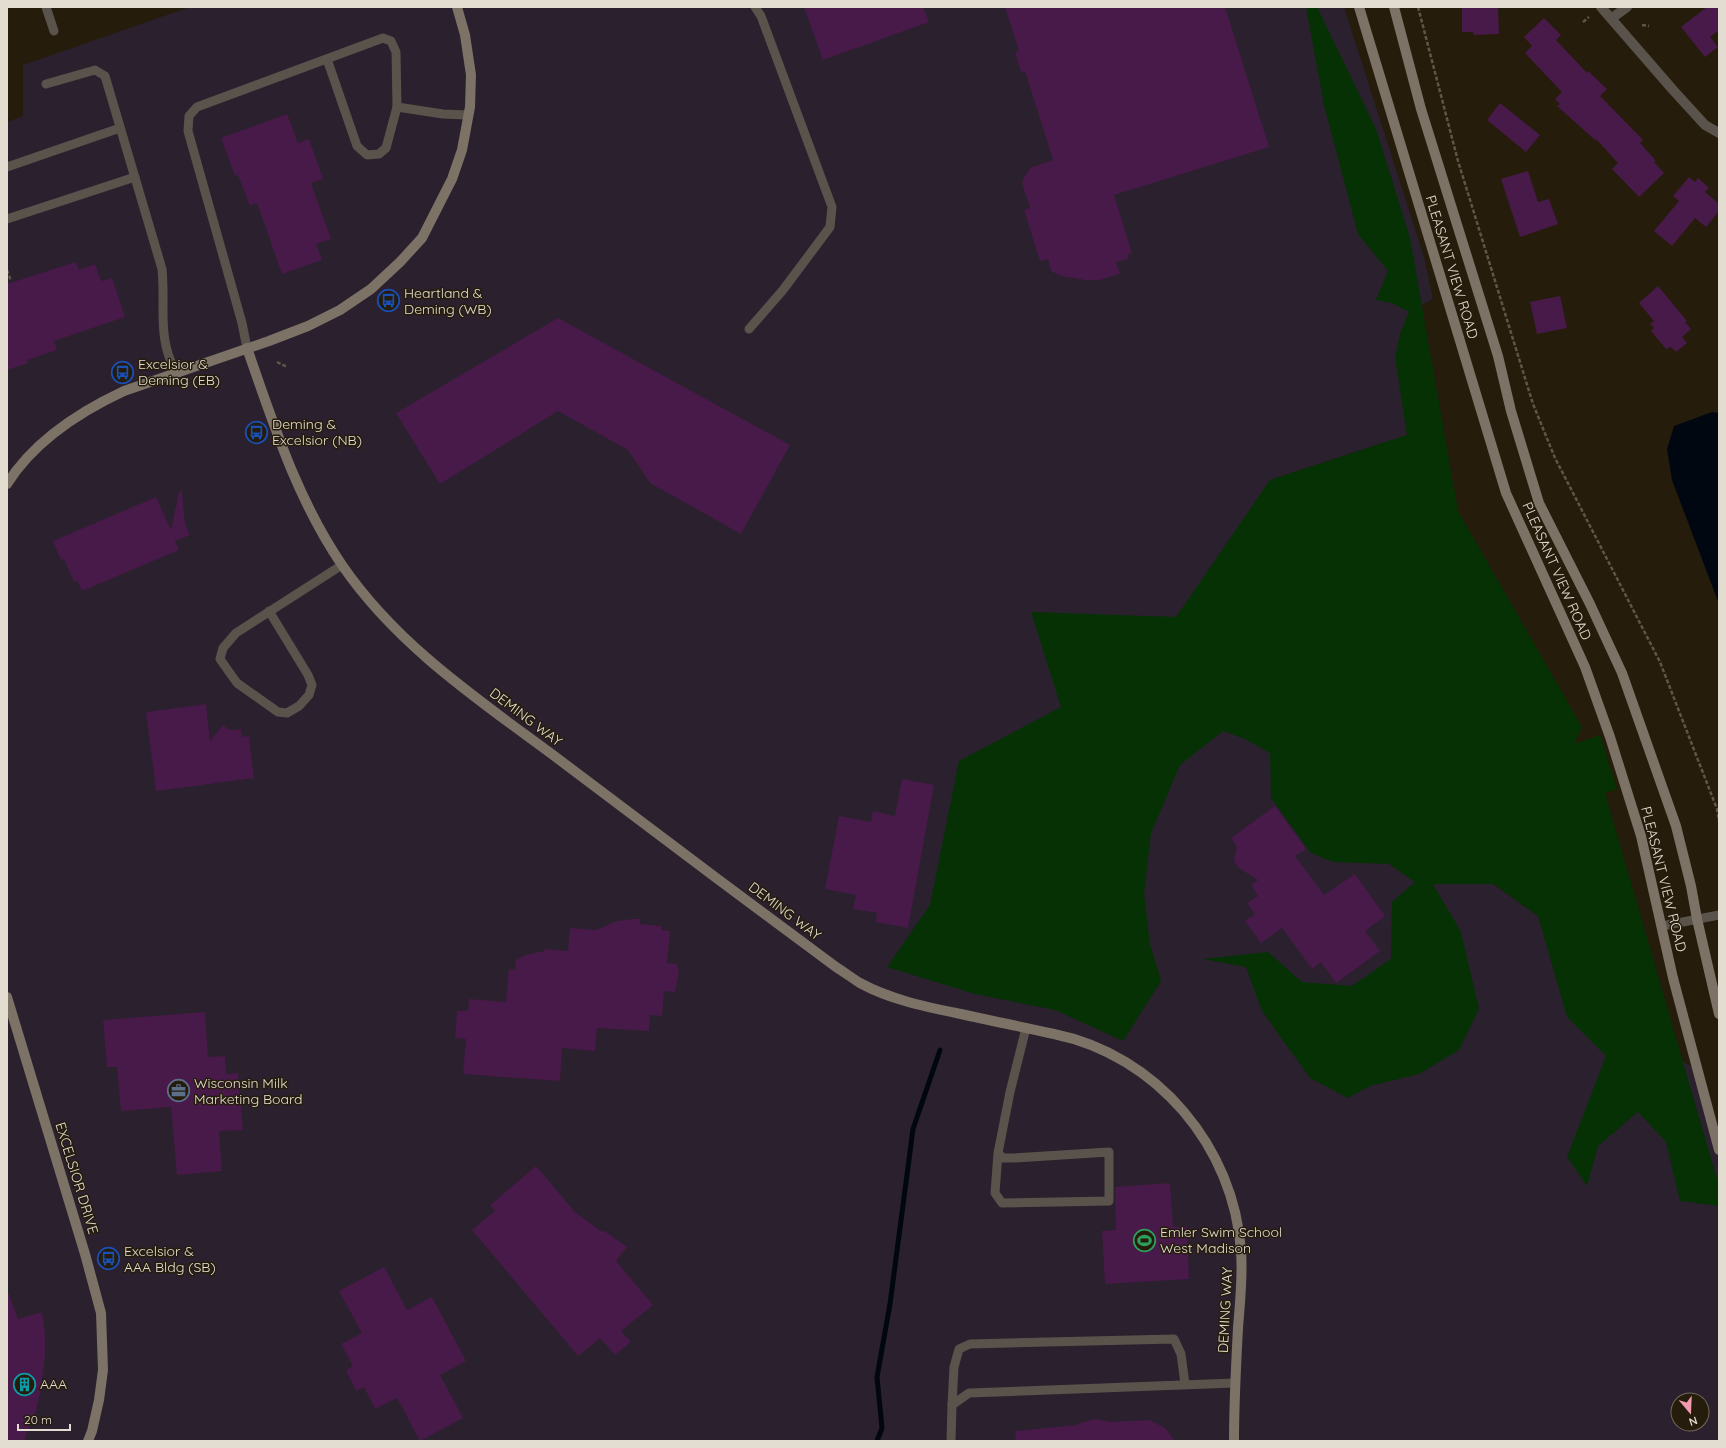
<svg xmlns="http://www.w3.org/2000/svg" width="1726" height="1448" font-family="Quicksand,sans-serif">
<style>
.commercial{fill:#2b202d;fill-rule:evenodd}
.green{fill:#053105}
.water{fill:#000710}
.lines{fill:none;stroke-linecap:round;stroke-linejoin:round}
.stream{stroke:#000710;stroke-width:5}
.building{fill:#471a49}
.path{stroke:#5e5647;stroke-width:2.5;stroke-dasharray:4 2;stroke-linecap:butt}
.lane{stroke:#5a534c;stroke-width:9}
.street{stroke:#5a534c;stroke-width:10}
.secondary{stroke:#7c7266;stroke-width:10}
.labels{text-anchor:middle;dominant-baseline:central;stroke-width:3;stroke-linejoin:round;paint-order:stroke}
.street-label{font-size:14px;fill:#e2dcd1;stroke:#251c0b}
.poi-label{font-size:14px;fill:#e2dcd1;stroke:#251c0b;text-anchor:start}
</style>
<rect width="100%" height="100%" fill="#251c0b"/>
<path class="commercial" d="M190,7H1344L1424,257L1433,299L1409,312L1407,435L1270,480L1454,856L1538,916L1587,1004L1703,1073L1719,1148V1441H7V122L23,116V65ZM1678,1400H1702V1424H1678Z"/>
<polygon class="green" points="1306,7 1317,7 1376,129 1410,238 1458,511 1582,727 1574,744 1600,735 1617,789 1605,793 1719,1186 1719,1206 1680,1201 1666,1142 1638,1112 1598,1146 1587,1186 1567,1157 1606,1056 1567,1017 1538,916 1494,884 1433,884 1461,932 1479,1009 1459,1050 1419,1074 1370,1086 1348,1098 1310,1078 1262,1011 1246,967 1203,959 1268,952 1302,982 1352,986 1391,959 1392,902 1415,882 1389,864 1333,862 1311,853 1271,798 1270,753 1245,739 1223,731 1180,765 1151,833 1144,894 1150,944 1161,981 1123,1041 1055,1010 975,994 887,967 930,905 959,761 1061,707 1031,612 1176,617 1270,480 1407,435 1395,357 1401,331 1409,312 1392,303 1376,300 1388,271 1358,234 1324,105"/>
<polygon class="water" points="1712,412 1719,413 1719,604 1672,480 1667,449 1674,426"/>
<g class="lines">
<polyline class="stream" points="877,1441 882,1428 877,1377 890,1304 913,1129 940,1050"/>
</g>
<g class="building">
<polygon points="804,7 923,7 929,22 823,60"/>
<polygon points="1005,7 1225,7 1269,147 1114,195 1132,253 1127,255 1128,259 1116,262 1120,274 1099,280 1085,280 1061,276 1051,271 1048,259 1040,261 1024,210 1030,208 1022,183 1024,178 1030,168 1053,160 1025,71 1021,72 1015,52 1019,51"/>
<polygon points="1462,7 1498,7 1499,34 1474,35 1473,32 1462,32"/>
<polygon points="1707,7 1719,7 1719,30 1710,37 1718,47 1705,57 1681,27"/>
<polygon points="1544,18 1561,35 1556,40 1587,73 1588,71 1607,89 1600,96 1643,140 1640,143 1656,161 1654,162 1664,173 1639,197 1612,169 1618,163 1596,139 1595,140 1557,106 1560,104 1555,99 1562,92 1525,53 1532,46 1524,37"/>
<polygon points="1500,103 1540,135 1526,152 1487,120"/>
<polygon points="287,114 298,143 309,139 323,179 311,183 331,239 316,244 322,260 282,274 257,203 250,206 238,175 235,176 221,138"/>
<polygon points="1528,171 1538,202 1549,199 1558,224 1520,237 1501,179"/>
<polygon points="1689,177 1695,182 1698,178 1709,188 1705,192 1719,204 1719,211 1706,227 1695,218 1672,246 1654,231 1679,201 1673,196"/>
<polygon points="76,262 79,270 95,264 101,281 112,278 125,317 54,341 57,350 27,360 28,363 7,370 7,284"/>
<polygon points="1658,286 1687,321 1685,322 1691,329 1682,337 1687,343 1676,352 1671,347 1666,349 1651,331 1654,328 1650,324 1654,321 1639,303"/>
<polygon points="1560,296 1567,328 1537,334 1530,302"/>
<polygon points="558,318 790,445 741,534 650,483 628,450 558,411 440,484 396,413"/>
<polygon points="179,492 182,492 185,524 190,535 175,541 179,550 82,591 77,580 74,582 64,559 61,560 53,541 156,497 171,530"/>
<polygon points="206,704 210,741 223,725 229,730 241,729 242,737 249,736 254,778 156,791 146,712"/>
<polygon points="902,779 934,785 908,928 876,922 877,913 853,909 856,895 825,889 839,816 871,822 873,811 895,816"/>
<polygon points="1275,806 1306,849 1295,856 1324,895 1355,874 1385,916 1365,931 1380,951 1336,983 1321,962 1312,969 1282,928 1261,943 1245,921 1255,914 1247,903 1258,896 1251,885 1258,880 1239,868 1235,863 1234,858 1237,847 1231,838"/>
<polygon points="633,919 640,919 640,924 662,926 661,930 670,931 667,963 677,964 679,972 675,992 664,991 662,1016 650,1015 649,1031 597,1028 595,1051 562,1048 560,1081 463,1074 466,1039 455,1038 457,1011 468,1011 469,999 506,1002 509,969 515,970 516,960 526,955 544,951 544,949 568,951 570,928 596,930 617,921"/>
<polygon points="205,1012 208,1057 225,1056 226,1074 238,1073 243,1130 219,1131 222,1171 177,1175 171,1107 121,1111 117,1067 107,1067 103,1020"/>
<polygon points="536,1166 575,1212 602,1232 603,1230 627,1247 616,1261 653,1305 621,1331 631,1342 615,1355 600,1338 578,1356 472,1230 495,1211 490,1205"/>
<polygon points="1170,1183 1173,1227 1187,1227 1189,1279 1105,1284 1102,1231 1116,1230 1115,1187"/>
<polygon points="384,1267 407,1310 432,1297 466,1361 440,1375 463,1418 420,1441 397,1398 375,1409 364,1387 356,1391 346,1370 353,1366 341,1344 362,1333 339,1291"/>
<polygon points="7,1294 9,1294 18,1319 42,1312 45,1334 45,1356 40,1394 36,1410 24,1441 7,1441"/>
<polygon points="1097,1419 1111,1422 1149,1420 1165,1428 1175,1441 1016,1441 1015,1431 1076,1425 1083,1422"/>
</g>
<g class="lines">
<g class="path">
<polyline points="1418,7 1458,161 1533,404 1555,458 1660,662 1717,809 1719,821"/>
<polyline points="1583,22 1589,17"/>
<polyline points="1642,25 1649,26"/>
<polyline points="7,270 11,281"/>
<polyline points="277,362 287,367"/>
</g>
<g class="lane">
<polyline points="46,7 54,31"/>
<polyline points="327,59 357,146 367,155 379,154 386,148 397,107"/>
<path d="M46,84L95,70L105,76L162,269C165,296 160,324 167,350C169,358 173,366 175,373"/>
<polyline points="7,167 120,128"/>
<polyline points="7,219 135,177"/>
<polyline points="749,329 783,290 830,227 832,207 761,16 755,7"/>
<polyline points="247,348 242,323 188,131 189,116 197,107 383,38 391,41 396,52 397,107 443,114 468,115"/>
<polyline points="269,611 308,675 312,685 309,695 299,706 287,713 278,712 237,683 220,659 223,648 236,633 342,565"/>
<polyline points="1662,926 1719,915"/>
<polyline points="998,1153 995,1193 1002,1203 1109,1201 1109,1152 1014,1158 1003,1158 998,1153 1010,1092 1026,1028"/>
<polyline points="952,1405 954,1367 959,1349 970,1344 1174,1339 1181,1354 1185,1384"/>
<polyline points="951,1441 952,1405 969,1393 1235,1383"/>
</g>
<g class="street">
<polyline points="1601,7 1673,90 1705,125 1719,133"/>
<polyline points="1612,18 1627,7"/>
</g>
<g class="secondary">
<polyline points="1359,7 1506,493 1585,667 1610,737 1641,836 1673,978 1719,1150"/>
<polyline points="1394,7 1421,109 1498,356 1511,411 1539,503 1590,604 1622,673 1676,826 1691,886 1697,919 1719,1014"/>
<path d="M247,348C273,423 297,499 342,565C398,647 482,702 561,761C652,830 744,899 836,967C844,972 852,978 860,983C891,1000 927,1007 961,1014C992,1021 1023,1027 1054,1034C1157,1055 1234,1147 1241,1251C1243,1277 1240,1302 1238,1328C1236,1365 1234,1403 1234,1441"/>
<path d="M7,484C34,441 79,412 124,391L269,341L308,326L340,310L371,289L400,262L422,238L452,179L462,150L470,107L471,75L465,35L457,7"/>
<polyline points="7,997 85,1254 101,1313 103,1370 99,1400 92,1431 88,1441"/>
</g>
</g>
<defs>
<symbol id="bus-ring" viewBox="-11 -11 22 22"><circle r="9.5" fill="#251c0b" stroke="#1a4fb4" stroke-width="1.5"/><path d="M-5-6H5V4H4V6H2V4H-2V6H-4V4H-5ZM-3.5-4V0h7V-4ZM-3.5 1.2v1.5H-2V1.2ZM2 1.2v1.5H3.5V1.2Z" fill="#1a4fb4"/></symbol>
<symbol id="office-ring" viewBox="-11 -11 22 22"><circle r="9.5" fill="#251c0b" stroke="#5c6f8a" stroke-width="1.5"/><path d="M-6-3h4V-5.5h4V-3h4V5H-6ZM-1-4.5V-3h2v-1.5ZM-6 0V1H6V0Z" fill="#5c6f8a"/></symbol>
<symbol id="stadium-ring" viewBox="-11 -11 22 22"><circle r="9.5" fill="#251c0b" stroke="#2e9e5b" stroke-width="1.5"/><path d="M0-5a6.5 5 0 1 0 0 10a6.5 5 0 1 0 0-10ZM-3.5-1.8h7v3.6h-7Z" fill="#2e9e5b"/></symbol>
<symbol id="building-ring" viewBox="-11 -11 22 22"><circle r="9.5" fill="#251c0b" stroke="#0f9aa8" stroke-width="1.5"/><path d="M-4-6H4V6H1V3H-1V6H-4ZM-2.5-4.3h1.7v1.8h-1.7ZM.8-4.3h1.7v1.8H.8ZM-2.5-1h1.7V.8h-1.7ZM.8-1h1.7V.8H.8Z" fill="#0f9aa8"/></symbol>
</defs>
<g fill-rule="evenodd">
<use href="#bus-ring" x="376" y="288" width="25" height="25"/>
<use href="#bus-ring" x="110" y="360" width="25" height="25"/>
<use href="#bus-ring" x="244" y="420" width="25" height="25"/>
<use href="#office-ring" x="166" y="1078" width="25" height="25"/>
<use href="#stadium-ring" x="1132" y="1228" width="25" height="25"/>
<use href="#bus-ring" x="96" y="1246" width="25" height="25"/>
<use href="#building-ring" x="12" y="1372" width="25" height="25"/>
</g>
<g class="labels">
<g class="street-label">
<text transform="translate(1452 267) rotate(73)">PLEASANT VIEW ROAD</text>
<text transform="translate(1557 571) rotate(66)">PLEASANT VIEW ROAD</text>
<text transform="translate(526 717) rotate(37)">DEMING WAY</text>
<text transform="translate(1664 879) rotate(76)">PLEASANT VIEW ROAD</text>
<text transform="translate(785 911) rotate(37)">DEMING WAY</text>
<text transform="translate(77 1178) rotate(73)">EXCELSIOR DRIVE</text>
<text transform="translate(1225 1310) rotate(-87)">DEMING WAY</text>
</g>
<g class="poi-label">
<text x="404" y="293">Heartland &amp;<tspan x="404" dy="16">Deming (WB)</tspan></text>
<text x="138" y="364">Excelsior &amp;<tspan x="138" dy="16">Deming (EB)</tspan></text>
<text x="272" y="424">Deming &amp;<tspan x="272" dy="16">Excelsior (NB)</tspan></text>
<text x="194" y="1083">Wisconsin Milk<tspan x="194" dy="16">Marketing Board</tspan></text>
<text x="1160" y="1232">Emler Swim School<tspan x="1160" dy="16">West Madison</tspan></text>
<text x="124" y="1251">Excelsior &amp;<tspan x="124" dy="16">AAA Bldg (SB)</tspan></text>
<text x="40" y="1384">AAA</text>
</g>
</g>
<rect width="1726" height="1448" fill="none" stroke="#e2dcd1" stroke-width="16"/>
<g transform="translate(1690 1412) rotate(161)"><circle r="19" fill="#251c0b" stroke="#71695a"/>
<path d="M0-3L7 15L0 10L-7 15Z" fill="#f29ab0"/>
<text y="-6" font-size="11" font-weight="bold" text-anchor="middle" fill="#e2dcd1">N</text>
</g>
<path d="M18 1424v6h52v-6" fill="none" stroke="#e2dcd1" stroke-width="2"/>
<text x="24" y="1424" font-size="12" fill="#e2dcd1" stroke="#251c0b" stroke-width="3" paint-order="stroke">20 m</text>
</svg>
